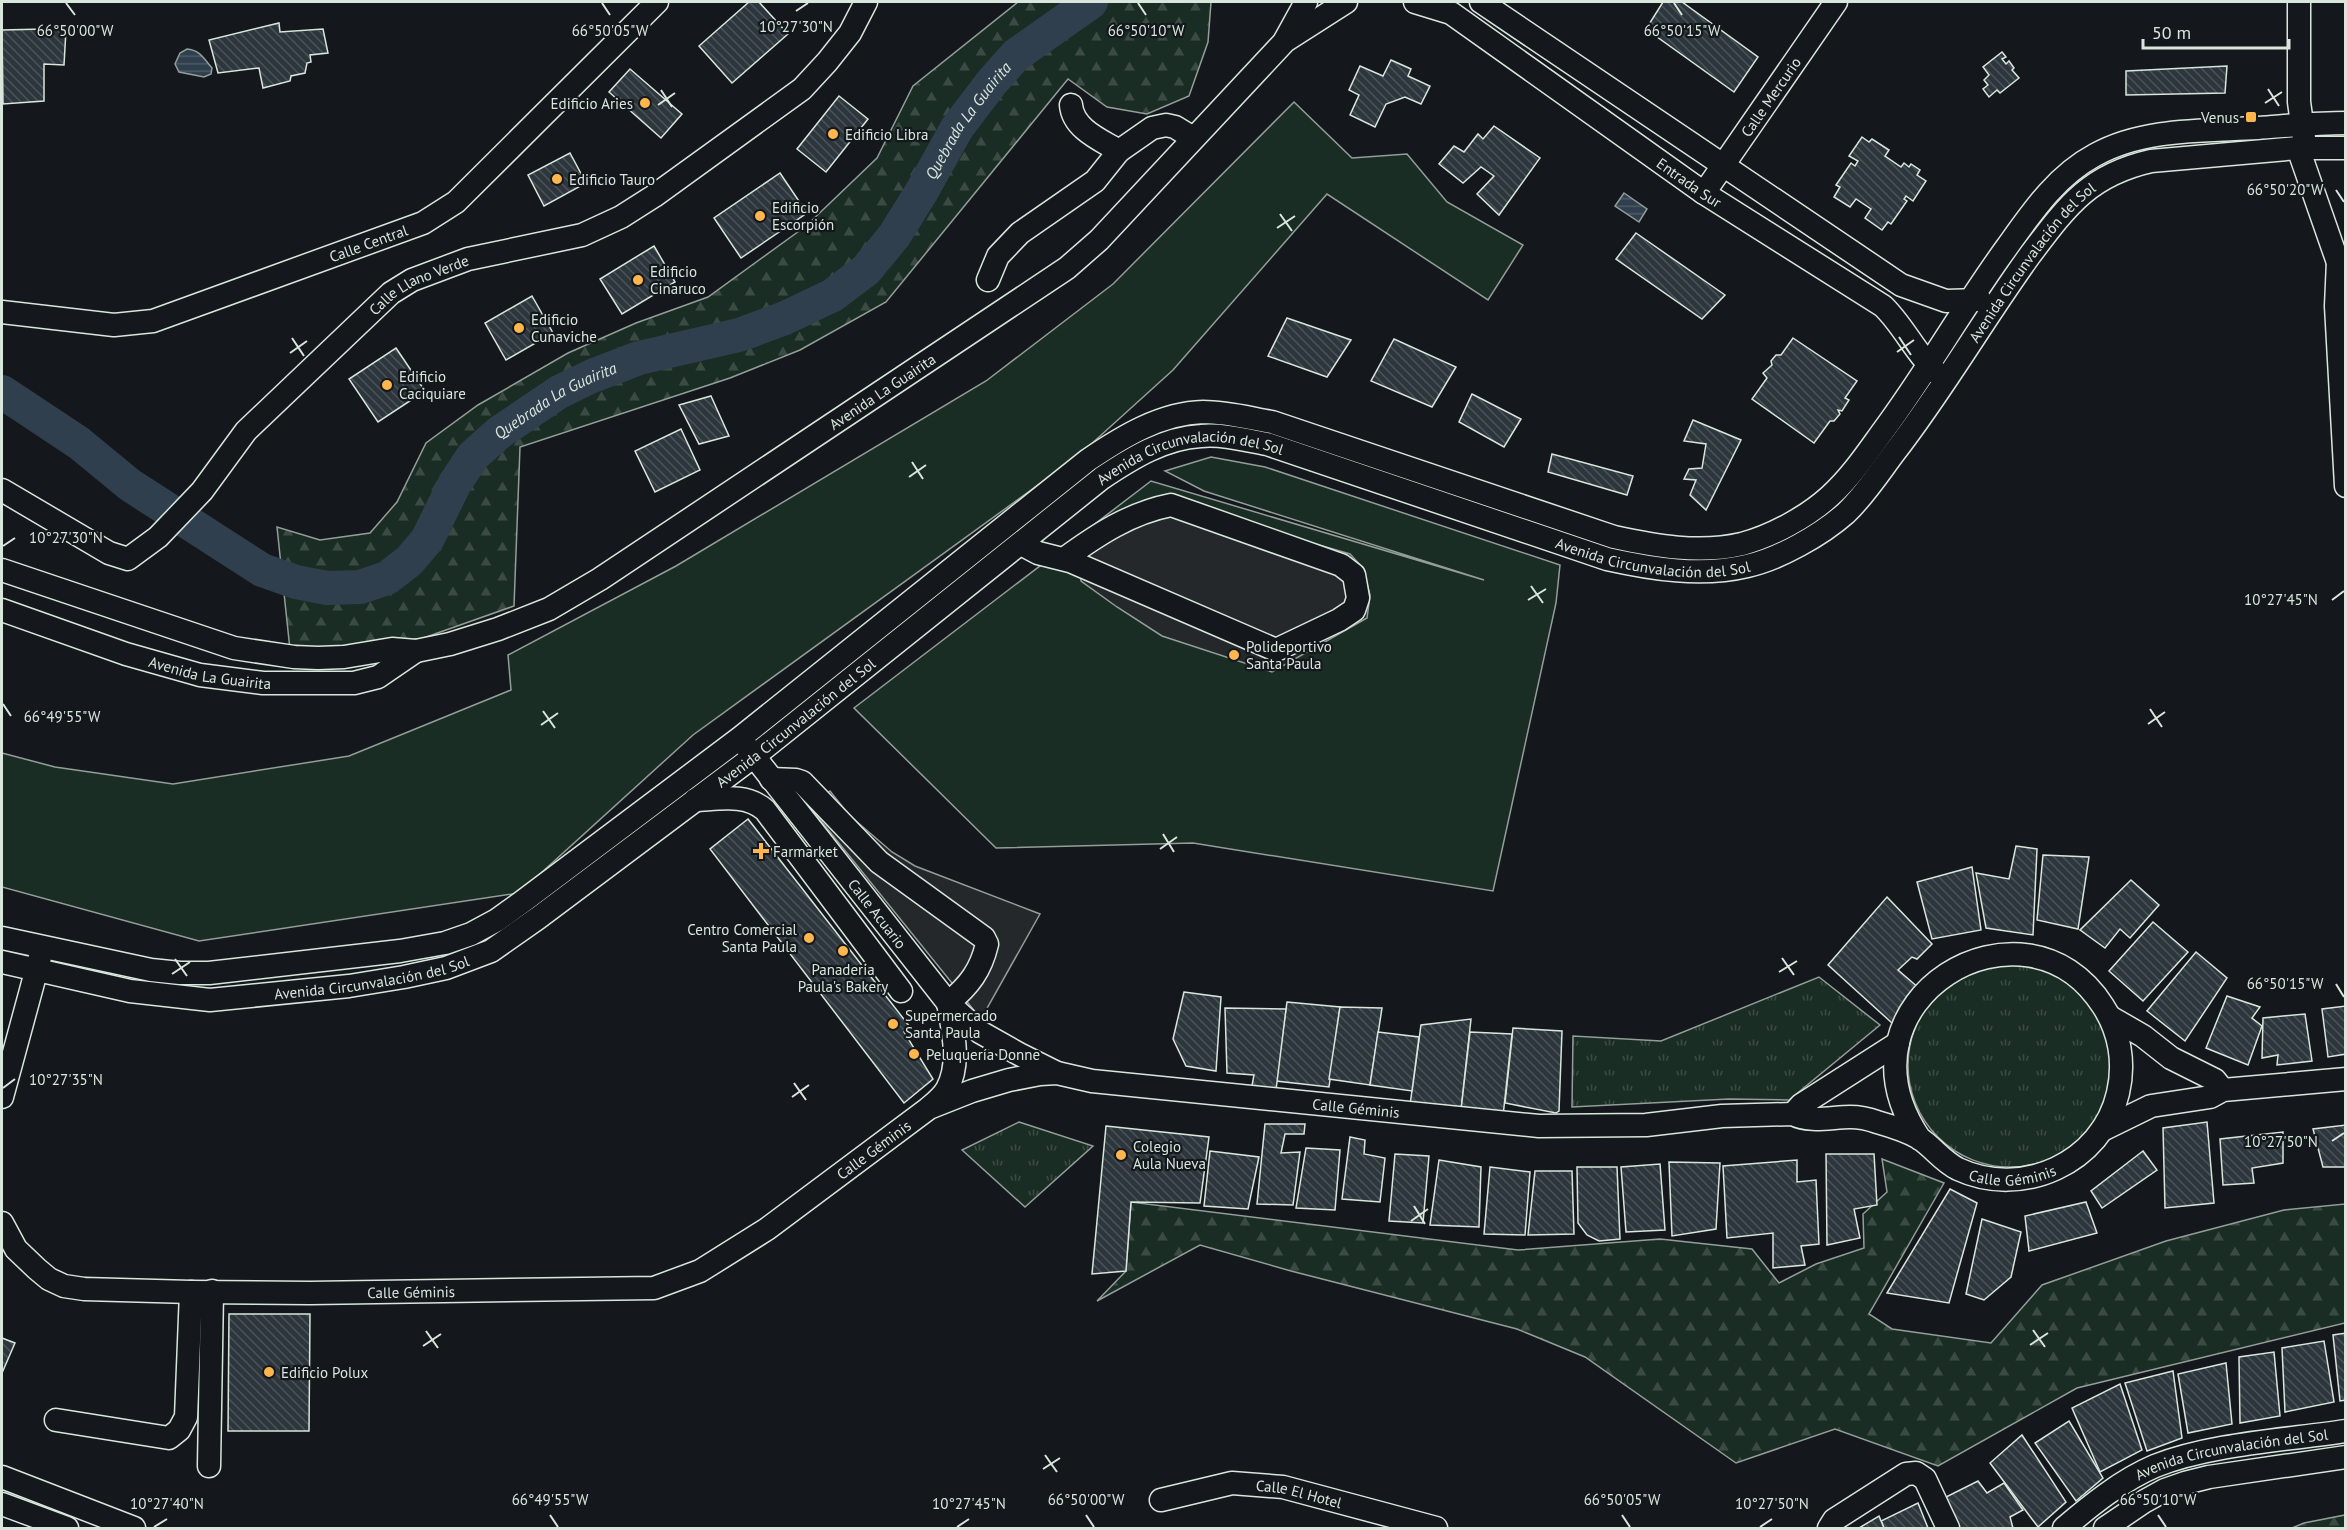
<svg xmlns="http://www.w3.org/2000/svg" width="2347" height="1530" font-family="'PT Sans',sans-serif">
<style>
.grass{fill:#1a2d24;stroke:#939e99;stroke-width:1.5}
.forest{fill:url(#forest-firs);stroke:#939e99;stroke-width:1.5}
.park{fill:url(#park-tufts);stroke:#939e99;stroke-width:1.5}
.parking{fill:#24282b;stroke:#939e99;stroke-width:1.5}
.water{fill:url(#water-rules);stroke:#939e99;stroke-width:1.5}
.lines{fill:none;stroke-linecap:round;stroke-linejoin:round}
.river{stroke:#2f3f4d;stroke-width:34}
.building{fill:url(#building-back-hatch);stroke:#d8e6dc;stroke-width:1.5}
.minor-casing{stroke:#d8e6dc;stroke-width:25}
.minor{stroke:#14181c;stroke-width:22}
.ticks{fill:none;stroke:#d8e6dc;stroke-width:2}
.poi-dot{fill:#ffb74d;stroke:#14181c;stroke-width:2}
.labels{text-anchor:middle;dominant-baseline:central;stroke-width:4.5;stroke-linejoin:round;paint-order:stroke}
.street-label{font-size:15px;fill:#d8e6dc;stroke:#14181c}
.poi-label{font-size:15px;fill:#d8e6dc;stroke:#14181c;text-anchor:start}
.water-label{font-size:16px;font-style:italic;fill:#d8e6dc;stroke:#14181c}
.ticks-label{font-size:15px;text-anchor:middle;fill:#d8e6dc;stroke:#14181c;stroke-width:4.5;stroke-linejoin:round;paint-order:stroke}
</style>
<defs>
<pattern id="forest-firs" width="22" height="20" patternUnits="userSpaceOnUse" patternTransform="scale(1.5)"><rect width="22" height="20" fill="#1a2d24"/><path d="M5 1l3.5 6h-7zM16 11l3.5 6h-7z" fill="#3b4b43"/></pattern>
<pattern id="park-tufts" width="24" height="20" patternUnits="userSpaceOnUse" patternTransform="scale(1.5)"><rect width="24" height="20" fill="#1a2d24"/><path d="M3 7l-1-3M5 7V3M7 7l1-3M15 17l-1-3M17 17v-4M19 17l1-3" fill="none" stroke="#3b4b43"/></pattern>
<pattern id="water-rules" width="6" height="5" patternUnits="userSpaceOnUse" patternTransform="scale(1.5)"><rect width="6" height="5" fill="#2f3f4d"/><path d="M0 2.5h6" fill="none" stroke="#4c5b66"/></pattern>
<pattern id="building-back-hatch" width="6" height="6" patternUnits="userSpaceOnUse" patternTransform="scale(1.5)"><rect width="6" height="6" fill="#2c363c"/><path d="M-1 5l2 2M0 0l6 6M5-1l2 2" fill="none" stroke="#4a5358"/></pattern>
</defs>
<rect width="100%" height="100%" fill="#14181c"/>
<g class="grass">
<polygon points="1294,102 1352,158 1407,154 1447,202 1523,245 1488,300 1327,194 1173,370 1078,456 693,735 519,893 199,941 2,887 2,753 55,767 173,784 349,756 511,690 508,655 676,566 986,381 1113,284"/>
<polygon points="1211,457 1265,467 1560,565 1556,603 1493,891 1193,843 996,848 854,708 1151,481 1484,580 1204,491 1165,471"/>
</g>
<g class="forest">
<polygon points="1018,2 1211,2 1208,42 1189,96 1147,114 1107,107 1068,79 886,302 800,350 730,378 520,447 514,606 398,647 291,659 277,527 320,540 370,533 397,502 426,443 478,405 568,353 636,323 708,297 806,226 877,158 913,86"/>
<polygon points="1882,1159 1944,1183 1869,1314 1892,1329 1991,1343 2042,1285 2166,1241 2284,1210 2345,1204 2345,1323 2077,1388 1938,1466 1835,1429 1736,1463 1585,1357 1517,1329 1291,1271 1200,1245 1097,1301 1126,1271 1131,1202 1518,1250 1660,1239 1752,1249 1779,1283 1816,1264 1864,1248 1863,1214 1887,1192"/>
<polygon points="2345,1515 2345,1528 2292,1528 2304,1523"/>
</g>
<g class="park">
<circle cx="2010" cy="1065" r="102"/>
<polygon points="1819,977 1880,1025 1789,1100 1729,1099 1572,1107 1573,1036 1661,1041"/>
<polygon points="1019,1122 1093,1146 1025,1207 962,1150"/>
</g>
<g class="parking">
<polygon points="1167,501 1350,554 1363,568 1370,595 1367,618 1272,672 1162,636 1117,607 1081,581 1080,566 1105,524"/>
<polygon points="830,791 849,815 892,852 915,866 1040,914 981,1019 809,806"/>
</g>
<g class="water">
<path d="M187,49C200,50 204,59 212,68L211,74L204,77L179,72L175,64L180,53Z"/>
<polygon points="1624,193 1647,209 1639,222 1615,206"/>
</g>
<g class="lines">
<path class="river" id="s1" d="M2,392L79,443L130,485L262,570L296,582L327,588L360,587L387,578L409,561L427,540L455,483L473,456L500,432L559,392L592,376L639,358L739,335L785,318L833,295L866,270L894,236L922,191L957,128L992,82L1016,55L1091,2"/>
</g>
<g class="building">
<polygon points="749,2 759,2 788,34 732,83 699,46"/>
<polygon points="1663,2 1682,2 1758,57 1734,92 1646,29"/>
<polygon points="279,23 280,32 323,29 328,53 310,55 311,62 307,63 305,73 291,76 290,81 263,88 259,68 218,73 209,40"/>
<polygon points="45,29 66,30 64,65 44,64 44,101 3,104 2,30"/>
<polygon points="2002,52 2006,57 2002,59 2006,64 2009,61 2014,68 2012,70 2019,78 2000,93 1997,90 1989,97 1983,89 1988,85 1984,80 1989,75 1983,67"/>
<polygon points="1391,60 1411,69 1408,76 1430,86 1421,104 1405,97 1386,104 1375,127 1350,115 1359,95 1349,90 1360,66 1383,76"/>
<polygon points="2227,66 2225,93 2126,95 2126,71"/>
<polygon points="630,69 682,114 661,138 609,92"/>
<polygon points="839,96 868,119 826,172 797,149"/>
<polygon points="1494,126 1540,158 1499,215 1477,194 1494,176 1481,167 1463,183 1439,164 1454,146 1464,152 1478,134 1483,139"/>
<polygon points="1862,137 1869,142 1872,139 1889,150 1885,156 1901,167 1904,163 1909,167 1911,164 1920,170 1917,175 1926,181 1913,201 1906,196 1904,199 1907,201 1891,224 1888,222 1882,230 1865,218 1871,209 1856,199 1850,207 1834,197 1840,187 1836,185 1851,163 1855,166 1858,161 1849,156"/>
<polygon points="570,153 586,183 544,206 528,175"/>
<polygon points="780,173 807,213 741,258 714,218"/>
<polygon points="1636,233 1725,295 1702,319 1616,259"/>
<polygon points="654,246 675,282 622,314 600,279"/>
<polygon points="532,296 553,333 506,360 485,323"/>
<polygon points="1287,318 1351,340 1327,377 1268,356"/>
<polygon points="1793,338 1857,381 1845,398 1849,400 1842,411 1838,410 1840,414 1834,421 1830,421 1814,443 1752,399 1767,378 1763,373 1772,365 1771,361 1776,355 1781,355"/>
<polygon points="1394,339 1456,367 1432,407 1371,381"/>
<polygon points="396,348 425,391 378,422 349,379"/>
<polygon points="1472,394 1521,419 1504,447 1459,422"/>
<polygon points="711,396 729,436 699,444 679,405"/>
<polygon points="1693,420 1741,440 1706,510 1690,495 1696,480 1684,479 1689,469 1702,468 1706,444 1684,441"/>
<polygon points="681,429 700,470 655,492 635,451"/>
<polygon points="1552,454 1633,476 1627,495 1548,472"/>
<polygon points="748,819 910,1027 904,1032 933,1079 904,1103 710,849"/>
<polygon points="2016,846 2037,849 2033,935 1986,928 1976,873 2009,879"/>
<polygon points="2043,855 2089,857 2078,929 2037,920"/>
<polygon points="1972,867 1981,930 1932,939 1917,882"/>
<polygon points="2131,880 2159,905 2130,938 2120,929 2105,948 2080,930"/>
<polygon points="1887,897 1932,944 1917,959 1912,957 1898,970 1920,989 1892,1023 1828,965"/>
<polygon points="2153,922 2188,952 2143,1001 2109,971"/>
<polygon points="2196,952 2227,978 2185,1041 2147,1011"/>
<polygon points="1184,992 1221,997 1216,1071 1186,1066 1173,1039"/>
<polygon points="2227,996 2260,1007 2252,1018 2262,1026 2248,1065 2206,1048"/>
<polygon points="1287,1002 1340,1007 1329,1087 1276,1081"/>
<polygon points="2346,1006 2346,1054 2328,1057 2322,1009"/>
<polygon points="1340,1007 1382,1008 1370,1085 1329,1079"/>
<polygon points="1225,1008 1286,1009 1276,1090 1251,1091 1254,1075 1227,1073"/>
<polygon points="2305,1014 2312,1061 2277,1065 2278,1055 2262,1058 2263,1018"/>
<polygon points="1471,1019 1461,1110 1410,1105 1421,1025"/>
<polygon points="1513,1028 1562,1031 1559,1111 1556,1113 1505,1103"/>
<polygon points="1378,1032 1419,1037 1412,1091 1370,1085"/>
<polygon points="1470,1032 1512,1034 1503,1116 1461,1110"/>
<polygon points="2207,1122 2214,1203 2165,1208 2163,1128"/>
<polygon points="1265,1124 1305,1124 1304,1134 1285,1134 1281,1153 1300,1152 1293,1205 1257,1204"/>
<polygon points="2346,1125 2346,1167 2323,1167 2313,1129"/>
<polygon points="1106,1126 1209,1137 1200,1203 1131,1202 1126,1271 1092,1274"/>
<polygon points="2283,1132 2283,1163 2252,1168 2254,1183 2223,1185 2220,1139"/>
<polygon points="1350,1137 1365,1140 1364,1154 1385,1158 1380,1202 1342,1199"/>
<polygon points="1306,1148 1340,1150 1335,1210 1296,1208"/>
<polygon points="1210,1151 1259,1157 1248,1209 1204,1206"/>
<polygon points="2143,1151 2157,1170 2102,1208 2091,1191"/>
<polygon points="1395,1154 1429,1156 1423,1223 1389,1221"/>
<polygon points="1826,1154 1874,1154 1877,1205 1854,1209 1860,1238 1827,1245"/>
<polygon points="1439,1160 1481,1167 1479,1227 1430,1225"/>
<polygon points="1797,1160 1797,1182 1816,1180 1819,1244 1801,1246 1805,1265 1773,1268 1773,1233 1727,1238 1723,1166"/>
<polygon points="1669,1162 1720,1163 1716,1229 1672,1236"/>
<polygon points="1660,1164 1665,1230 1626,1232 1621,1167"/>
<polygon points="1490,1167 1530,1172 1525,1235 1484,1234"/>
<polygon points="1577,1167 1617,1167 1620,1239 1599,1241 1587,1235 1578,1223"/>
<polygon points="1535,1171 1572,1171 1574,1234 1528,1235"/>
<polygon points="1950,1189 1977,1203 1949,1303 1887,1293"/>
<polygon points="2086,1202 2097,1233 2029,1251 2025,1216"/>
<polygon points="1982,1219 2021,1232 2011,1277 1984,1300 1966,1294"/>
<polygon points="229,1314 310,1314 309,1431 228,1431"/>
<polygon points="2346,1333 2346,1400 2340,1401 2333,1335"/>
<polygon points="2,1338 15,1343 2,1373"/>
<polygon points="2324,1341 2334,1402 2285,1412 2282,1348"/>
<polygon points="2274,1352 2280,1416 2240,1423 2239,1357"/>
<polygon points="2226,1363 2232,1424 2188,1433 2178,1374"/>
<polygon points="2173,1371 2182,1438 2147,1451 2125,1383"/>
<polygon points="2120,1384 2142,1450 2100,1472 2072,1408"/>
<polygon points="2069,1421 2103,1478 2076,1501 2035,1443"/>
<polygon points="2022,1435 2066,1502 2038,1527 1990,1463"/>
<polygon points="1978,1481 1987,1493 2004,1483 2023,1510 2010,1517 2013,1528 1957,1528 1940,1500"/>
<polygon points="1918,1503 1928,1528 1884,1528 1881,1521"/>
<polygon points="1879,1516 1884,1528 1859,1528"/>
</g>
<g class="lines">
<defs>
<g id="minor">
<path id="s2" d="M1415,2L1451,13L1704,193L1883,306C1904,326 1917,356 1937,373"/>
<polyline points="1481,2 1901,285 1946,301 1980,300"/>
<polyline points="2299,2 2299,102 2304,138"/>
<polyline points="1285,40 1306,2"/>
<path d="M1071,105C1073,129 1101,140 1119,151"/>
<polyline points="2298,148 2342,274"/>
<path id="s3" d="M1704,193L1836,2"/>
<polyline points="2338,261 2336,306 2346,486"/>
<polyline points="988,280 998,256 1020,233 1095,181 1119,151 1152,128 1166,125 1175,127 1193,138"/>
<path id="s4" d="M2,312L114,325L153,321L423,223L456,202L657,2"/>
<path id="s5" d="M2,490L109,553L128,559L158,537L202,491L246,431L391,293L412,280L468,259L582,235L621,217L654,196L802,89L827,62L850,33L866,2"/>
<path d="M1021,544L1038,553L1070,561L1276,650L1339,620L1354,610L1358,598L1354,575L1341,565L1171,505C1130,513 1097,535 1064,559"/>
<path id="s6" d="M2,570L234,648L294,657L318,658L344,657L392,649L416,651L450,644L498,629L549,609L600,579L1067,268L1099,240L1285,41L1346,2"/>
<path id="s7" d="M2,610L126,654L200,675L263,683H354L378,677L416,651"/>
<path id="s8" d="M746,746L948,1003L980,1032L1019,1054L1055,1072"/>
<path d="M771,779L796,780L802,782L879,862L984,938L987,944C981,970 969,986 948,1003C953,1030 961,1064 947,1089C943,1096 936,1102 930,1107"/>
<path d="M695,800C719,799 746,793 765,810L901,991"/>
<path d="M2,938L151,970L180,973H209L400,951L445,943L471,934L497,920L522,902L740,738L1088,460C1122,437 1161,413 1203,412C1227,412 1249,418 1272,422L1614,537C1655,546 1700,554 1742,544C1772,536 1807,517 1830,496C1851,477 1867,453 1883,431C1927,372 1963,307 2007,247C2032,212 2056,176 2095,155C2143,128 2204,131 2258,128C2287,126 2316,123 2346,123"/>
<path id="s9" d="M2,962L130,991L210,1000L349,986L404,977L446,968L491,951L538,918L753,757L1102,478C1132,458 1164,438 1201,436C1223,434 1245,440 1267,444L1607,559C1652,569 1701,577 1747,566C1779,559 1821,535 1846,513C1864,496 1879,473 1894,453C1943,390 1983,320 2030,255C2067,206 2089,175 2151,161L2298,148H2346"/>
<polyline points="2110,1017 2143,1036 2171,1058 2215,1080 2223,1090"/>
<polyline points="2,1097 40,957"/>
<polyline points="1793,1114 1801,1105 1898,1043"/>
<polyline points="2102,1130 2151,1106 2210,1097 2223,1090 2346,1079"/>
<path id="s10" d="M2,1223L16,1249L37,1269L49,1279L64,1286L84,1289L191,1292L310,1293L654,1288L700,1271L767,1229L929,1108L972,1091L1009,1080L1040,1074L1057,1073L1092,1081L1539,1126L1646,1125L1722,1116L1793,1114C1809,1123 1832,1117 1850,1117C1859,1117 1869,1119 1877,1122C1891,1126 1907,1131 1919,1138C1933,1147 1942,1161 1958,1169C2022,1199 2102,1163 2118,1093C2125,1063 2120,1032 2103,1006C2025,883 1826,1000 1920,1139"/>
<polyline points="56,1420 169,1438 179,1430 186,1417 191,1292"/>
<polyline points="209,1466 212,1291"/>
<polyline points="2,1477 134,1528"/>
<path id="s11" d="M1161,1500L1232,1483L1283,1487L1436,1528"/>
<polyline points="2,1504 67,1528"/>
<polyline points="1829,1528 1834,1520 1906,1474 1916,1473 1925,1479 1948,1528"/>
<path id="s12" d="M2064,1528C2091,1505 2122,1480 2155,1466C2210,1444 2286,1440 2346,1431"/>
<polyline points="2105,1528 2145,1501 2165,1490 2185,1483 2209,1477 2346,1457"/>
</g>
</defs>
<use href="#minor" class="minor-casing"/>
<use href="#minor" class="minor"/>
</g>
<path class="ticks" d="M66,3L75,15M602,3L610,15M1138,3L1146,15M1674,3L1682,15M796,11L808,3M2268,89L2279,106M661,90L672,107M2265,103L2282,92M658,105L675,93M2336,190L2344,202M1280,214L1292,231M1277,228L1295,216M1899,337L1911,355M292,338L304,356M1897,352L1914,340M290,353L307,341M912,462L923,479M909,477L926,465M3,546L15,538M1531,586L1543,603M1528,600L1546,589M2332,600L2344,591M3,704L11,716M2150,709L2162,727M543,711L555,728M2148,724L2165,712M541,725L558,713M1163,834L1174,852M1160,849L1177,837M1782,958L1794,975M175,959L187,976M1779,972L1797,961M172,974L190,962M2336,984L2344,997M794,1083L806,1100M3,1088L15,1079M792,1097L809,1085M2332,1141L2344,1133M1414,1206L1425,1224M1411,1221L1428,1209M2033,1330L2045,1347M426,1331L438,1348M2030,1345L2048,1333M423,1346L441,1334M1045,1455L1057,1472M1043,1469L1060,1458M550,1515L558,1527M1086,1515L1094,1527M1622,1515L1630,1527M2158,1515L2166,1527M154,1527L167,1519M957,1527L969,1519M1760,1527L1772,1519"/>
<g class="poi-dot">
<circle cx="645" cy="103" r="6"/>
<rect x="2245" y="111" width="12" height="12" rx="3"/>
<circle cx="833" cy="134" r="6"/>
<circle cx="557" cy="179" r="6"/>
<circle cx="760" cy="216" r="6"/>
<circle cx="638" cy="280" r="6"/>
<circle cx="519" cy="328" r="6"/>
<circle cx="387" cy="385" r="6"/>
<circle cx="1234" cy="655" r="6"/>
<path d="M758 842h6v6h6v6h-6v6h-6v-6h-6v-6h6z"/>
<circle cx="809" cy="938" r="6"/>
<circle cx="843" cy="951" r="6"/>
<circle cx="893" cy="1024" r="6"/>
<circle cx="914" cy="1054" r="6"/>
<circle cx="1121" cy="1155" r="6"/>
<circle cx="269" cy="1372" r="6"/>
</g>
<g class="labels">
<g class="street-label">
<text stroke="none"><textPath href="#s3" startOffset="117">Calle Mercurio</textPath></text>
<text stroke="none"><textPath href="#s2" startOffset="330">Entrada Sur</textPath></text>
<text stroke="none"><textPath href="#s4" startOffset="381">Calle Central</textPath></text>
<text stroke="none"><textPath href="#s9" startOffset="2373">Avenida Circunvalación del Sol</textPath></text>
<text stroke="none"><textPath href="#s5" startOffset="548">Calle Llano Verde</textPath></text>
<text stroke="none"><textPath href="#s6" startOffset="966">Avenida La Guairita</textPath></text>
<text stroke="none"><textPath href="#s9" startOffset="1365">Avenida Circunvalación del Sol</textPath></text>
<text stroke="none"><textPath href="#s9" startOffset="1851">Avenida Circunvalación del Sol</textPath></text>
<text stroke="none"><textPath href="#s7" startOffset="218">Avenida La Guairita</textPath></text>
<text stroke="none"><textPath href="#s9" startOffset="879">Avenida Circunvalación del Sol</textPath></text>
<text stroke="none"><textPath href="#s8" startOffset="213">Calle Acuario</textPath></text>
<text stroke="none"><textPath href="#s9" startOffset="375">Avenida Circunvalación del Sol</textPath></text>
<text stroke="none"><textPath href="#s10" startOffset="1446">Calle Géminis</textPath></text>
<text stroke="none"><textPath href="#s10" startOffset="942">Calle Géminis</textPath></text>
<text stroke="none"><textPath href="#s10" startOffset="2121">Calle Géminis</textPath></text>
<text stroke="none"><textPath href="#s10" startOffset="438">Calle Géminis</textPath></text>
<text stroke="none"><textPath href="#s12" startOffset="188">Avenida Circunvalación del Sol</textPath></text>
<text stroke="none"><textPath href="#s11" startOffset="141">Calle El Hotel</textPath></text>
</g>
<g class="poi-label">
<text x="633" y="103" text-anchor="end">Edificio Aries</text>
<text x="2239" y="117" text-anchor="end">Venus</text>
<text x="845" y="134">Edificio Libra</text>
<text x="569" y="179">Edificio Tauro</text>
<text x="772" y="207">Edificio<tspan x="772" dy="17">Escorpión</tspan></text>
<text x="650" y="271">Edificio<tspan x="650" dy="17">Cinaruco</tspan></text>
<text x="531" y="319">Edificio<tspan x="531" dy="17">Cunaviche</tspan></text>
<text x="399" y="376">Edificio<tspan x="399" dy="17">Caciquiare</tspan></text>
<text x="1246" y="646">Polideportivo<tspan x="1246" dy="17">Santa Paula</tspan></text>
<text x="773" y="851">Farmarket</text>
<text x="797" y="929" text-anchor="end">Centro Comercial<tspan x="797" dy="17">Santa Paula</tspan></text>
<text x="843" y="969" text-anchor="middle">Panaderia<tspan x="843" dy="17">Paula's Bakery</tspan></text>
<text x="905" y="1015">Supermercado<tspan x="905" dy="17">Santa Paula</tspan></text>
<text x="926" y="1054">Peluquería Donne</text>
<text x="1133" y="1146">Colegio<tspan x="1133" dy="17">Aula Nueva</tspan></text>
<text x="281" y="1372">Edificio Polux</text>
</g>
<g class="water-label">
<text stroke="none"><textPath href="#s1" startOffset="1218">Quebrada La Guairita</textPath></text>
<text stroke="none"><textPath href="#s1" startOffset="696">Quebrada La Guairita</textPath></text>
</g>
</g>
<g class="ticks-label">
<text x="796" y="32">10°27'30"N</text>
<text x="75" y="36">66°50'00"W</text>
<text x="610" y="36">66°50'05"W</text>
<text x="1146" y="36">66°50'10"W</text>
<text x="1682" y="36">66°50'15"W</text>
<text x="2285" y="195">66°50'20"W</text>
<text x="66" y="543">10°27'30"N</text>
<text x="2281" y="605">10°27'45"N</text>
<text x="62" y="722">66°49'55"W</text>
<text x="2285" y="989">66°50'15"W</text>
<text x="66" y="1085">10°27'35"N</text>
<text x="2281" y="1147">10°27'50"N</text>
<text x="550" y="1505">66°49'55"W</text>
<text x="1086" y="1505">66°50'00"W</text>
<text x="1622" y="1505">66°50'05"W</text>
<text x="2158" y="1505">66°50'10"W</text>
<text x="167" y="1509">10°27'40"N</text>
<text x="969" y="1509">10°27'45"N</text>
<text x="1772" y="1509">10°27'50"N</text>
</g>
<rect width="2347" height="1530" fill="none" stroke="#d8e6dc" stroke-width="6"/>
<path d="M2143 39v9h146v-9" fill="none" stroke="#d8e6dc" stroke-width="3"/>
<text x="2152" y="39" font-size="18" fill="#d8e6dc" stroke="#14181c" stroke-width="4.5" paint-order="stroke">50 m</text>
</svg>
